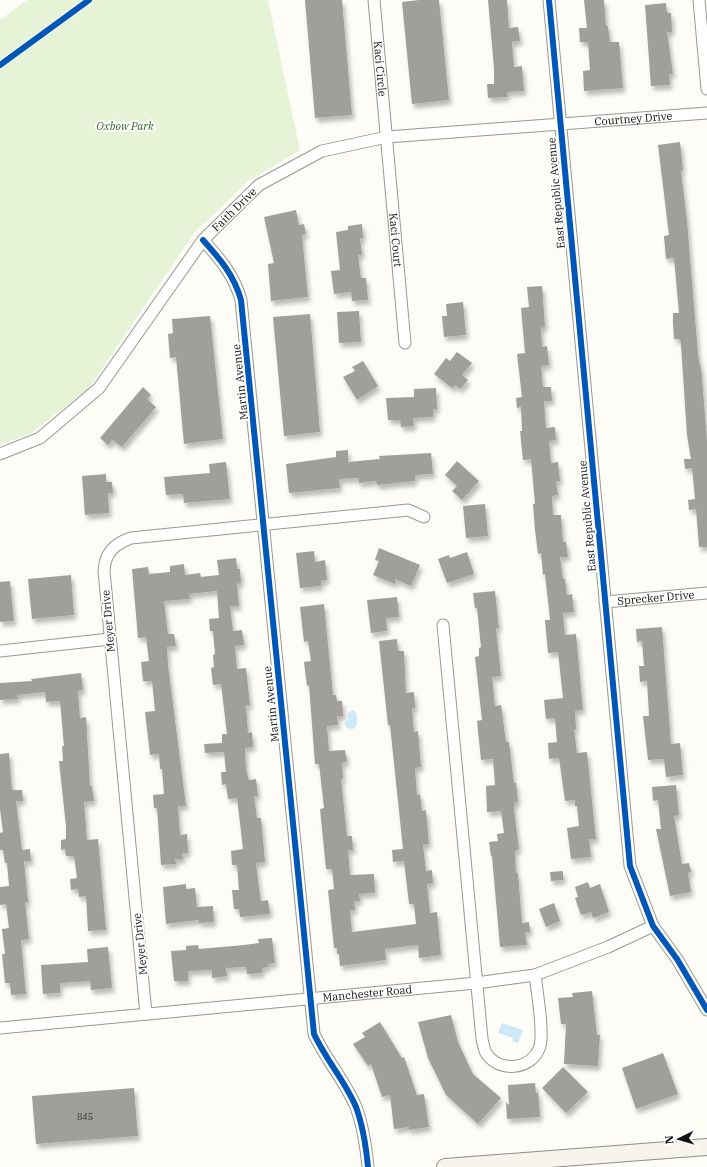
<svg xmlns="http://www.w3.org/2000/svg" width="707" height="1167" font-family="'IBM Plex Serif',serif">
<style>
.green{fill:#e7f3d7}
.water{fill:#cde8f7}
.building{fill:#a19f9c;filter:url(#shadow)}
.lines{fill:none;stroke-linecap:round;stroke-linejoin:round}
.minor-casing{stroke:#979795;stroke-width:13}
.secondary-casing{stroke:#8e8d8b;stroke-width:18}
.minor{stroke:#fffffe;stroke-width:11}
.secondary{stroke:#f6f4eb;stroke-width:16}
.cycleway-casing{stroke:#fff;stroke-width:8}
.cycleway{stroke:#0057b8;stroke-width:6}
.labels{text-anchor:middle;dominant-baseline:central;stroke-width:4;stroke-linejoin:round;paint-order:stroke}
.number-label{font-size:9px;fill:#353434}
.street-label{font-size:11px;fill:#111;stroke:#fff}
.park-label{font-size:11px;font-style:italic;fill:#2f6b1f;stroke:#fff}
</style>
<defs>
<filter id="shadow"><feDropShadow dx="2.5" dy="4.5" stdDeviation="2" flood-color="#0004"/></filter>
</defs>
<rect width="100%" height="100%" fill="#fdfcf7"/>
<polygon class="green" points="27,0 268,0 300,150 248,181 194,233 89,388 30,434 0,445 0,20"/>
<g class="water">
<path d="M352,710L355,711C358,718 359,725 353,729L347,728L344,723L348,720V713Z"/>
<polygon points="502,1023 523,1030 518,1043 512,1041 513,1038 498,1033"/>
</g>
<g class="building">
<polygon points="305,0 342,0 352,115 315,118"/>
<polygon points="419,0 439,0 449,100 412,104 402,2"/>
<polygon points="488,0 507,0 509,28 518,27 520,41 512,42 514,67 522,66 524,91 507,92 507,97 488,98 487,84 494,84 494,68"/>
<polygon points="584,0 604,0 606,26 608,26 610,42 619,42 623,88 584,91 583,71 590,70 588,42 580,42 579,28 587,28"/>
<polygon points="666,3 667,13 671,13 672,32 667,32 673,74 669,74 670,85 651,86 645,5"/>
<polygon points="680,142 683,170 681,171 687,221 698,354 700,366 701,366 707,440 707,547 699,547 696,509 689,510 688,500 695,499 692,468 685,469 684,459 691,459 687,435 681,345 680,339 674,339 673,323 673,313 679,313 674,258 666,259 664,236 669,235 658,145"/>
<polygon points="296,210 299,225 304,224 306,234 302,235 308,297 271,301 268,264 274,263 264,217"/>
<polygon points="362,224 363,238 360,238 362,255 358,255 361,278 366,278 368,300 352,301 351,292 334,294 331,271 340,270 336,232 348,230 348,226"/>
<polygon points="542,286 545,327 541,328 542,347 547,346 549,365 541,366 543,387 551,387 552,401 544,401 546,428 555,427 556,440 549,441 551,463 558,462 560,481 556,481 558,495 552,496 553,515 561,515 563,542 566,542 568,557 560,557 563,579 565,579 567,595 572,594 574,612 563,613 565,635 576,634 583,710 575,711 576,729 574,729 577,753 587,752 596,839 589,839 591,857 571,859 567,828 579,826 577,806 575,806 575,800 565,801 559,758 549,759 548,743 557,742 555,718 546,719 544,700 563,698 558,652 548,653 545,620 550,620 545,574 543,575 541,553 538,554 535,530 533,504 535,504 531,459 523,460 520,431 522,431 521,407 517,408 516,398 522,397 517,354 525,353 521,308 529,307 527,287"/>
<polygon points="463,302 466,335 444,337 442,316 447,316 446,304"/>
<polygon points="359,311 361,342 339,343 337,312"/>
<polygon points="310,314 320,432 284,436 273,317"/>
<polygon points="210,316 223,439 184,444 176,357 170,358 168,334 173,333 172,319"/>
<polygon points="457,352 472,363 462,375 468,380 460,389 455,385 452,388 434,374 446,358 450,361"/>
<polygon points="363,361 378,386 357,400 343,377 355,371 352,367"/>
<polygon points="143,387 151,395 147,399 156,407 122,447 112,440 108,445 100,438"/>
<polygon points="436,388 437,409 433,409 433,417 413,418 414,426 401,427 400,420 388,420 386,398 414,397 414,389"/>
<polygon points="348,450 348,462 380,459 379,456 431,453 433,474 415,475 415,481 377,485 376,481 359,483 358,478 339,479 340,488 289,493 286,464 336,457 336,451"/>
<polygon points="457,461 479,481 462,500 452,491 457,486 445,475"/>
<polygon points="226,462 230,499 184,503 183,494 166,495 164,477 210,473 209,464"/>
<polygon points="106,474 106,482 112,482 113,493 108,493 109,513 85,515 82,476"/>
<polygon points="485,504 488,536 466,538 463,506"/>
<polygon points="379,548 420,565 411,586 395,579 395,584 373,575 379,561 375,560"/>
<polygon points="314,551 315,562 325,560 327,580 321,581 321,586 300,588 296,553"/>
<polygon points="467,552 474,574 447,583 438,559 449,555 450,558"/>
<polygon points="236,558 237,569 240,569 241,583 237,584 239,606 230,606 233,631 242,630 244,645 235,646 237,669 246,668 250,705 246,705 248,733 252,732 253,747 245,748 246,769 249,780 256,779 258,796 254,796 257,818 261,818 265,862 256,863 259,888 261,901 268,900 270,914 240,917 239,909 234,909 232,890 239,890 237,865 232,865 231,851 243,849 237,798 228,799 226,784 222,785 221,772 226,772 224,752 205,753 204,744 222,743 222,734 227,734 221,684 213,685 211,668 214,667 213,655 215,654 213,631 210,631 209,619 219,618 217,591 189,594 190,599 164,601 168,634 174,634 176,646 167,647 168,665 186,806 178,806 180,835 187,834 188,853 182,853 183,859 175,859 176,864 161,865 157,808 154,808 153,795 164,794 162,769 160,769 159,754 150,755 145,712 155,711 152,681 143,681 141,662 149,661 146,637 138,638 132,569 148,567 149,574 170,572 170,566 184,564 185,575 200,573 201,577 219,575 217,560"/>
<polygon points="71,575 74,615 32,619 28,579"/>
<polygon points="10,581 14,621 0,622 0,582"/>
<polygon points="495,591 499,628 496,628 501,676 492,677 495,706 501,705 506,742 509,742 514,783 516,783 518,802 515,802 514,809 519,849 516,850 515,853 516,873 518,873 522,923 529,922 530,932 525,932 527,945 500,947 492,856 491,856 489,842 498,841 497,834 504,833 501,811 487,812 486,786 495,785 493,759 481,760 477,721 482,720 475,657 479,656 479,648 481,647 477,608 475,608 473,593"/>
<polygon points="397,597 399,617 386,618 387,631 371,633 367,600"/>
<polygon points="324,604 333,695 336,695 337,701 342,701 343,716 337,716 338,725 327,726 329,751 345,750 347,762 342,763 343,779 341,779 347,836 352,836 353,850 348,850 350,875 374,874 375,893 359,894 360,901 354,901 355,910 350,910 352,932 416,924 414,904 409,904 404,861 393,862 392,850 403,849 390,725 388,725 379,641 397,639 398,651 404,651 406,693 414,692 415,708 412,708 414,732 418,731 421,767 415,768 417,795 420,794 422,811 426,810 429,844 423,845 426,871 432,870 433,883 427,884 430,913 437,912 441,955 419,958 418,945 385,949 386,960 340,966 339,954 337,954 337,948 334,948 328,890 334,889 332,869 326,869 320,809 324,808 319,764 315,764 309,685 307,686 304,662 311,661 308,641 304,642 300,607"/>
<polygon points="662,627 671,744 680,743 683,775 666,777 664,759 648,760 643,716 649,716 647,681 640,682 639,666 644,666 642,641 637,642 636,629"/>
<polygon points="81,673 83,690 78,691 80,718 86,717 90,786 92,786 94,801 84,802 87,840 98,839 106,930 88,931 86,896 79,897 78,889 71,890 70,879 77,878 74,856 66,856 65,849 61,850 61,840 66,839 66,826 59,761 63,761 62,746 64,746 60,701 46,702 45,692 17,695 18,699 0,700 0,683 32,681 31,679"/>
<polygon points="9,753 12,790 22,790 23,801 16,801 22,850 30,849 31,861 24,861 28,902 25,902 29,939 21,940 26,994 11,995 10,983 5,983 2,954 5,954 2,929 9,928 6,904 0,905 0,887 9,886 7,863 5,863 3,850 0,850 0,833 3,832 0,809 0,754"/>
<polygon points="676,785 679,815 674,816 682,864 689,863 691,872 688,873 691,892 670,896 656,829 661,829 658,800 653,801 652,787"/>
<polygon points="563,871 563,880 551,881 550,872"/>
<polygon points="588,882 590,888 600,884 609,912 593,918 591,912 581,915 575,898 578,897 575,887"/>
<polygon points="186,884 186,889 195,888 197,907 213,906 214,922 199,923 199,920 166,924 163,887"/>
<polygon points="554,903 560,921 546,927 539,909"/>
<polygon points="272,938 275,963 268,964 268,967 262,968 262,973 247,974 246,967 226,968 227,976 212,978 212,970 188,971 188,981 174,981 171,951 186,950 186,946 198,945 199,949 244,945 259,943 258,939"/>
<polygon points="108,947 112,988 91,990 90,981 60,983 60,993 43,994 41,965 88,962 87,949"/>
<polygon points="592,991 597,1035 600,1035 598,1066 564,1064 566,1024 561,1024 558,998 573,997 572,993"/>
<polygon points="451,1015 458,1042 473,1074 501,1098 478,1124 446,1095 428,1058 418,1022"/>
<polygon points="380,1022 402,1058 404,1057 417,1095 424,1094 429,1127 409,1130 409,1127 394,1129 390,1095 382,1097 371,1064 368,1066 353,1044 365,1037 362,1033"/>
<polygon points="663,1053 678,1094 636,1109 622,1068"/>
<polygon points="563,1067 588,1092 566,1113 542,1088"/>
<polygon points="535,1083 536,1094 538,1091 540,1117 507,1119 506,1102 509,1105 508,1085"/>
<polygon points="134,1088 138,1136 36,1144 32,1096"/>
</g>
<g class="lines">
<defs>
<g id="minor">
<path id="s1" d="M374,0L405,343"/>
<polyline points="549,0 630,866 653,926 677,959 707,1010"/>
<polyline points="699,0 707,89"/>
<path d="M203,240C220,259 234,275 241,300L314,1034C326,1060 345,1081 356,1107C363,1126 366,1146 368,1167"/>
<path id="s2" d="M0,454L40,438L99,388L203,240L259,185L322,151L387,137L707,113"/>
<path id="s3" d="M605,602L707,593"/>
<path d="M443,625L482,1039C483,1043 484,1049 486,1053C499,1073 530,1070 539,1049C545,1036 537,992 535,975"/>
<polyline points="0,651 110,639"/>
<path d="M146,1014L104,571C105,553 114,544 131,538L408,510L424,517"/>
<path id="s4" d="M0,1028L476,983L535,975L608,947L653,926"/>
</g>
<polyline id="secondary" points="445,1167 707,1147"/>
</defs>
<use href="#minor" class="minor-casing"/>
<use href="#secondary" class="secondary-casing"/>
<use href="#minor" class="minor"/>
<use href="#secondary" class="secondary"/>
<defs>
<g id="cycleway">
<polyline points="549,0 630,866 653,926 677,959 707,1010"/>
<polyline points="0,65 89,0"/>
<path d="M203,240C220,259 234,275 241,300L314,1034C326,1060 345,1081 356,1107C363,1126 366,1146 368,1167"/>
</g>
</defs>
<use href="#cycleway" class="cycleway-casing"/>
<use href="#cycleway" class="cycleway"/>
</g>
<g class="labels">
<g class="number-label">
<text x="85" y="1116">845</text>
</g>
<g class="street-label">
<text stroke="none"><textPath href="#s1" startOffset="69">Kaci Circle</textPath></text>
<text stroke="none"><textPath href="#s2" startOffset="765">Courtney Drive</textPath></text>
<text transform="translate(556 193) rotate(-95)">East Republic Avenue</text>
<text stroke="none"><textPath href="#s2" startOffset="345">Faith Drive</textPath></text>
<text stroke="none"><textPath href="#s1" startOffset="241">Kaci Court</textPath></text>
<text transform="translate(240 382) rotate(-96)">Martin Avenue</text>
<text transform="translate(587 516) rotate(-95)">East Republic Avenue</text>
<text stroke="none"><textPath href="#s3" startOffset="51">Sprecker Drive</textPath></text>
<text transform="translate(108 621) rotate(-95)">Meyer Drive</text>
<text transform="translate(271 704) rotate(-96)">Martin Avenue</text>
<text transform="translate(140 944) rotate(-96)">Meyer Drive</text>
<text stroke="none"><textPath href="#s4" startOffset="369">Manchester Road</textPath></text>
</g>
<g class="park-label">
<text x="125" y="126">Oxbow Park</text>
</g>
</g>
<g transform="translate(679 1139) rotate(265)" stroke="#ffffff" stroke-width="3" paint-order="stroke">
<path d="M0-3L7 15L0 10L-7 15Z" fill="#111111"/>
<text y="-6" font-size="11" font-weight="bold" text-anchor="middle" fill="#111111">N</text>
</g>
</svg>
